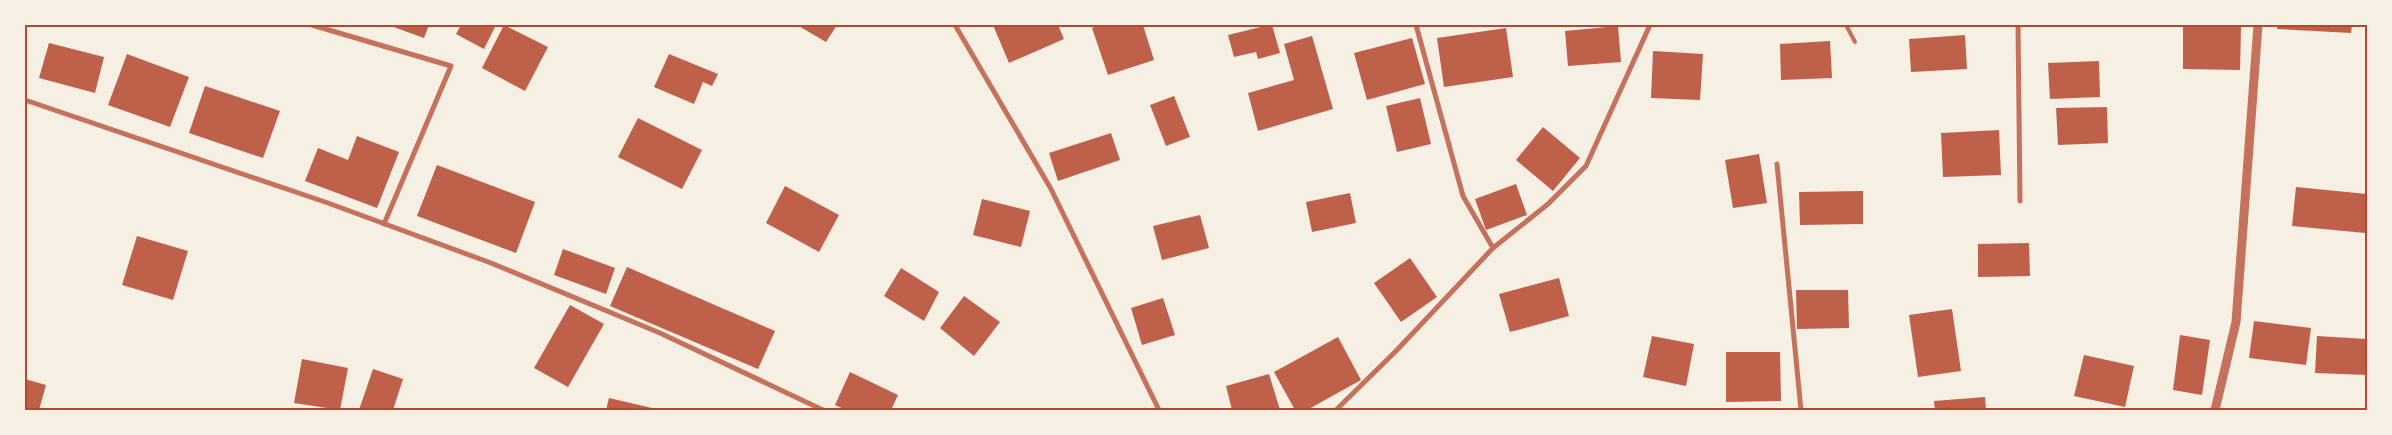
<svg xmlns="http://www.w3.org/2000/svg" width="2392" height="435" font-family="'Roboto Condensed',sans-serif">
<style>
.building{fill:#bf614a}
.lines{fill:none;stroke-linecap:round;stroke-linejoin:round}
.service{stroke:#c5725c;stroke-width:4}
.minor{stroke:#c5725c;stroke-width:5}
.tertiary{stroke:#c5725c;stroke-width:9}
.neatline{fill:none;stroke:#b5482f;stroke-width:2}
</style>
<rect width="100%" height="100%" fill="#f6efe4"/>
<g class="building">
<polygon points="388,25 429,25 424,38"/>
<polygon points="461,25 496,25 484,49 456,34"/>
<polygon points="504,25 548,47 525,91 482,68"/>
<polygon points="797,25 837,25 826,42"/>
<polygon points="993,25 1058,25 1064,39 1009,63"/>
<polygon points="1100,25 1143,25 1154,60 1108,75 1092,28"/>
<polygon points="1269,25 1272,25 1280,53 1258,59 1256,52 1234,57 1228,35"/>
<polygon points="2277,25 2352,25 2351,33 2277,29"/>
<polygon points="1618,26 1621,62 1568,66 1565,31"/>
<polygon points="2183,26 2241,27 2240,70 2183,69"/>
<polygon points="1506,28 1513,77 1444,87 1437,38"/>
<polygon points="1965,35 1967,69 1911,72 1909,39"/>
<polygon points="1312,36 1333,109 1258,131 1248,93 1294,80 1284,44"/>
<polygon points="1412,38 1425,84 1367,100 1354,53"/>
<polygon points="1830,41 1832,78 1781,80 1780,44"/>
<polygon points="49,43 104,57 95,93 39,78"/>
<polygon points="1653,51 1703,54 1700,100 1651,98"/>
<polygon points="127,54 189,77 170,127 108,105"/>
<polygon points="669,54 718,74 712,86 703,82 694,104 654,87"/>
<polygon points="2099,61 2100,97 2050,99 2048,63"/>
<polygon points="205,86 280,111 263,158 189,133"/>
<polygon points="1174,96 1190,137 1166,146 1150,105"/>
<polygon points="1420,98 1431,144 1397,152 1386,106"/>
<polygon points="2107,107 2108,143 2058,145 2056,108"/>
<polygon points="638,118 702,150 682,189 618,157"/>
<polygon points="1543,127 1580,158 1553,191 1516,160"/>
<polygon points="1999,130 2001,175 1943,177 1941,133"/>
<polygon points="1111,133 1120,160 1058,181 1049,153"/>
<polygon points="357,136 399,152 377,208 305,181 318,148 348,160"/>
<polygon points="1759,154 1767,203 1733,208 1725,160"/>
<polygon points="437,165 535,202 516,253 417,216"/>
<polygon points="1516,184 1527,215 1486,230 1475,199"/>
<polygon points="785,186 839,215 819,252 766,223"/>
<polygon points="2296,187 2367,194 2365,233 2292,226"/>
<polygon points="1863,191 1863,224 1800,225 1799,192"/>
<polygon points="1350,193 1356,223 1312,232 1306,202"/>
<polygon points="982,199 1030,211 1021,247 973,235"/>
<polygon points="1200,215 1209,248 1162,260 1153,226"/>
<polygon points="137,236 188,251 173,300 122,285"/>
<polygon points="2029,243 2030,276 1978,277 1978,244"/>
<polygon points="563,249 615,268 606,294 554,275"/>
<polygon points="1410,258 1437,297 1401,322 1374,283"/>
<polygon points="627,267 775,331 758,369 610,306"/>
<polygon points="901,268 939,292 924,321 884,296"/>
<polygon points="1559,278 1569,316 1510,332 1499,294"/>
<polygon points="1796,290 1848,290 1849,328 1797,329"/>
<polygon points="964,296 1000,322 974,356 940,328"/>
<polygon points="1163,298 1175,335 1142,345 1131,308"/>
<polygon points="570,305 604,324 568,387 534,368"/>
<polygon points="1952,309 1961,371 1918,377 1909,315"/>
<polygon points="2254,321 2311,328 2306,365 2249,358"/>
<polygon points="2180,335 2210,340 2202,395 2173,390"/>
<polygon points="1652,336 1694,344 1686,386 1643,377"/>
<polygon points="2317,336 2367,339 2367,375 2315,373"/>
<polygon points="1338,337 1361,380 1307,410 1295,410 1274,372"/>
<polygon points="1726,352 1780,352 1781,401 1726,402"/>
<polygon points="2084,355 2134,366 2125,407 2074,396"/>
<polygon points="302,359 348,368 340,410 294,403"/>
<polygon points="373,369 403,379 393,410 359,410"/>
<polygon points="850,372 898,395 891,410 846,410 835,405"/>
<polygon points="1269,374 1280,410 1232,410 1226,386"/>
<polygon points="25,379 46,385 39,410 25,410"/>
<polygon points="1985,397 1986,410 1935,410 1934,401"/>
<polygon points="609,398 652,408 652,410 606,410"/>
</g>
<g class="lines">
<polyline class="service" points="1846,25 1855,42"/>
<g class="minor">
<polyline points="312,25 451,66 384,224"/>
<polyline points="955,25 1051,189 1159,410"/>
<polyline points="1416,25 1463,196 1493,248"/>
<polyline points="2018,25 2020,201"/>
<polyline points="25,100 328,203 491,263 660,333 823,410"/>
<polyline points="1777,164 1801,410"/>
<polyline points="1336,410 1396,351 1493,248 1548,204 1586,166 1650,25"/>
</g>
<polyline class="tertiary" points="2215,410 2236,322 2258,25"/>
</g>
<rect width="2392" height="435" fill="none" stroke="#f6efe4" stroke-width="52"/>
<rect x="26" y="26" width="2340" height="383" class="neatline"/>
</svg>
